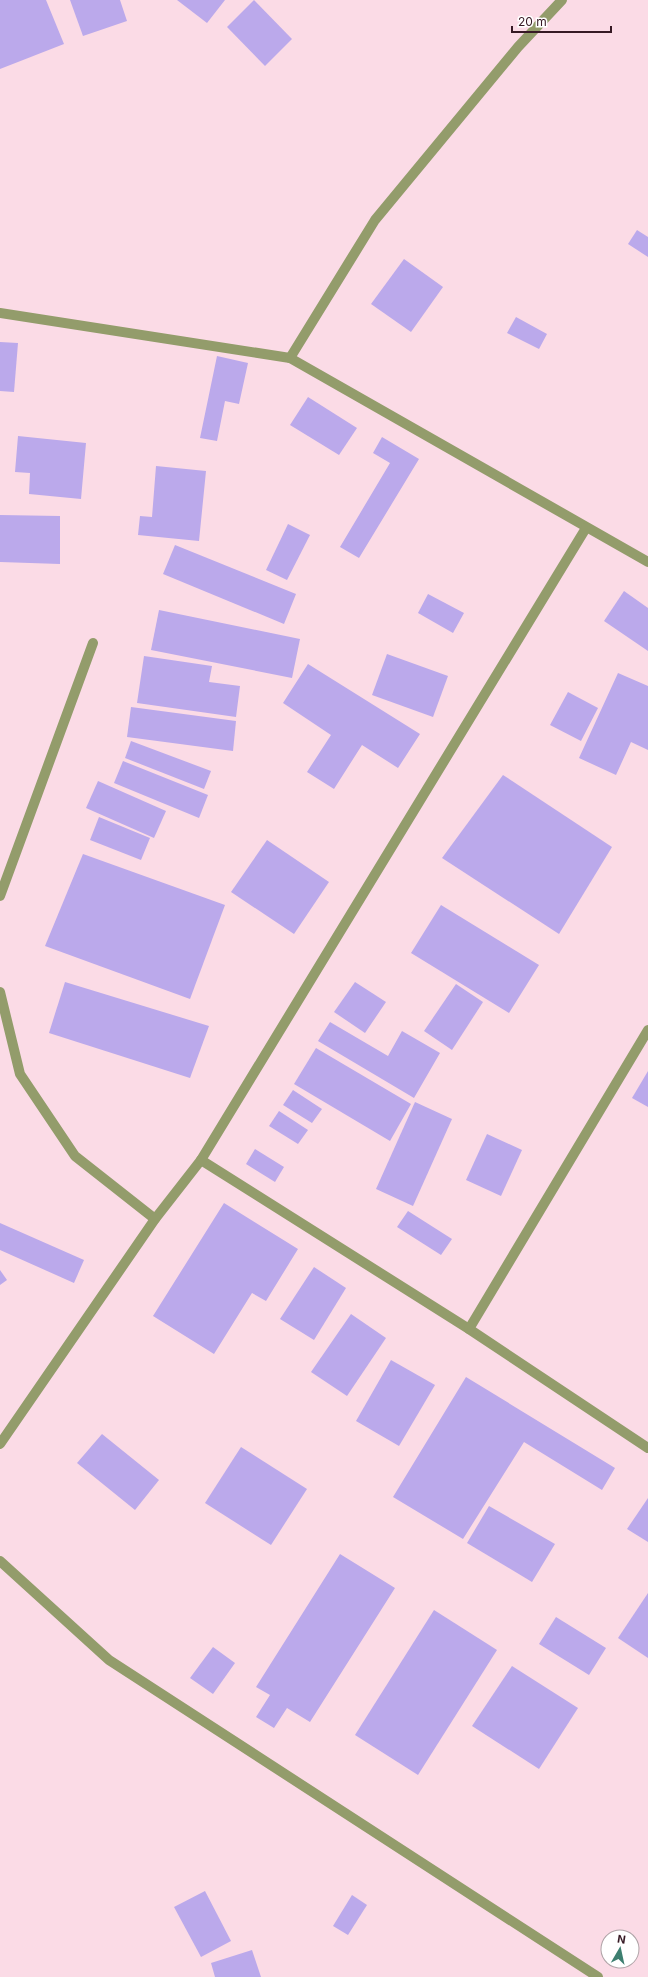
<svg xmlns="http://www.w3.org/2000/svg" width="648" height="1977" font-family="Inter,sans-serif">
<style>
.building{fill:#bba9eb}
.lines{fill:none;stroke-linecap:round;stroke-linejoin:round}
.minor{stroke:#939c6b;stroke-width:10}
</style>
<rect width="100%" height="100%" fill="#fbdbe6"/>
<g class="building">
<polygon points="0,0 46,0 64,44 0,69"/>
<polygon points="70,0 120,0 127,21 83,36"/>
<polygon points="177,0 225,0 207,23"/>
<polygon points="254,0 292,39 265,66 227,27"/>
<polygon points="637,230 648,237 648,257 628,244"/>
<polygon points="404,259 443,287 411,332 371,304"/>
<polygon points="516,317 547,334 539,349 507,333"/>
<polygon points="0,342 18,343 14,392 0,391"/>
<polygon points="217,356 248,363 239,404 225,401 217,441 200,438"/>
<polygon points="308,397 357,428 339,455 290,425"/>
<polygon points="18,436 86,443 81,499 29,494 30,473 15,472"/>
<polygon points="382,437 419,459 359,558 340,547 390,463 373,453"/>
<polygon points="156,466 206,471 199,541 138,535 140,516 152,517"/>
<polygon points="0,515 60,516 60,564 0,562"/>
<polygon points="288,524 310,535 287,580 266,570"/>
<polygon points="175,545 296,594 284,624 163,574"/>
<polygon points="624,591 648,608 648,651 604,621"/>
<polygon points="428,594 464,613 453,633 418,613"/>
<polygon points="159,610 300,639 292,678 151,650"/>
<polygon points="387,654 448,676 433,717 372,695"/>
<polygon points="144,656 212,666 209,682 240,686 236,717 137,703"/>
<polygon points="308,664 420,734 398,768 362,745 334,789 307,772 331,735 283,703"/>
<polygon points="618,673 648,686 648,750 631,742 616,775 579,758"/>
<polygon points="568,692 598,708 581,741 550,725"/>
<polygon points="131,707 236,721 233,751 127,737"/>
<polygon points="131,741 211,771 204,789 125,758"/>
<polygon points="123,761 208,795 199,818 114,783"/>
<polygon points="503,775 612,847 559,934 442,858"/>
<polygon points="98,781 166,811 154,838 86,808"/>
<polygon points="99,817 150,838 141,860 90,840"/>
<polygon points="267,840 329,882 294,934 231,892"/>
<polygon points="83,854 225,905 190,999 45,946"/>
<polygon points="441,905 539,965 509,1013 411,953"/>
<polygon points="65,982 209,1026 190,1078 49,1033"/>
<polygon points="355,982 386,1002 365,1033 334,1012"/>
<polygon points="456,984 483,1002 452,1050 424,1031"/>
<polygon points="330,1022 388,1056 402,1031 440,1053 414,1098 318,1041"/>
<polygon points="316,1048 411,1104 390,1141 294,1084"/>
<polygon points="648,1071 648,1107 632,1098"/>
<polygon points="293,1090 322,1109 312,1123 283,1105"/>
<polygon points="415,1102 452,1119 413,1206 376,1189"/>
<polygon points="279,1111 308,1130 298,1144 269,1126"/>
<polygon points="487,1134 522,1150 501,1196 466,1180"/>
<polygon points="255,1149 284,1167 275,1182 246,1164"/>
<polygon points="224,1203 298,1249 266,1301 252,1293 214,1354 153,1316"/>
<polygon points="408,1211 452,1239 441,1255 397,1227"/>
<polygon points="0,1223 84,1260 74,1283 0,1250"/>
<polygon points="314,1267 346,1288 314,1340 280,1319"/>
<polygon points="0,1270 7,1280 0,1285"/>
<polygon points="351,1314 386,1338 347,1396 311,1372"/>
<polygon points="391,1360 435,1385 399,1446 356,1421"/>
<polygon points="466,1377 615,1468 602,1490 524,1442 463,1539 393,1497"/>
<polygon points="102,1434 159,1480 135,1510 77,1463"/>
<polygon points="241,1447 307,1489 271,1545 205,1503"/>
<polygon points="648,1498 648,1542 627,1529"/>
<polygon points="489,1506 555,1544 532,1582 467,1543"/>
<polygon points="340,1554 395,1588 310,1722 287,1708 274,1728 256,1717 270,1695 256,1687"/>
<polygon points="648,1593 648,1658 618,1638"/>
<polygon points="434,1610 497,1650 418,1775 355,1735"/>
<polygon points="556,1617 606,1648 589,1675 539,1644"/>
<polygon points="213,1647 235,1663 213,1694 190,1678"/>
<polygon points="512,1666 578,1708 539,1769 472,1726"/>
<polygon points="205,1891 231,1941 201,1957 174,1907"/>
<polygon points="352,1895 367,1905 348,1935 333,1926"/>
<polygon points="252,1950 261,1977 215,1977 211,1963"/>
</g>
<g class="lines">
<g class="minor">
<polyline points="0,313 290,358 648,562"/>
<polyline points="290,358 375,220 518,47 562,0"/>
<polyline points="0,896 93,643"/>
<polyline points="0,992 20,1074 75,1156 155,1219"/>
<polyline points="201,1160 469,1329 648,1448"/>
<polyline points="469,1329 648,1030"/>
<polyline points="0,1444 155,1219 201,1160 586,528"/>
<polyline points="0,1561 109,1660 598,1977"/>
</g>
</g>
<g transform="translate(620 1949) rotate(9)"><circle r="19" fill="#ffffff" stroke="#afa3a7"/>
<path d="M0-3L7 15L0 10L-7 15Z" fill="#3d7f70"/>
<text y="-6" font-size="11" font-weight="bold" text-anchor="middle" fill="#361924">N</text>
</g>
<path d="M512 26v6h99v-6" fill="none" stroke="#361924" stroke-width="2"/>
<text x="518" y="26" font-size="12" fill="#361924" stroke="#ffffff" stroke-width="3" paint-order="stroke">20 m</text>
</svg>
